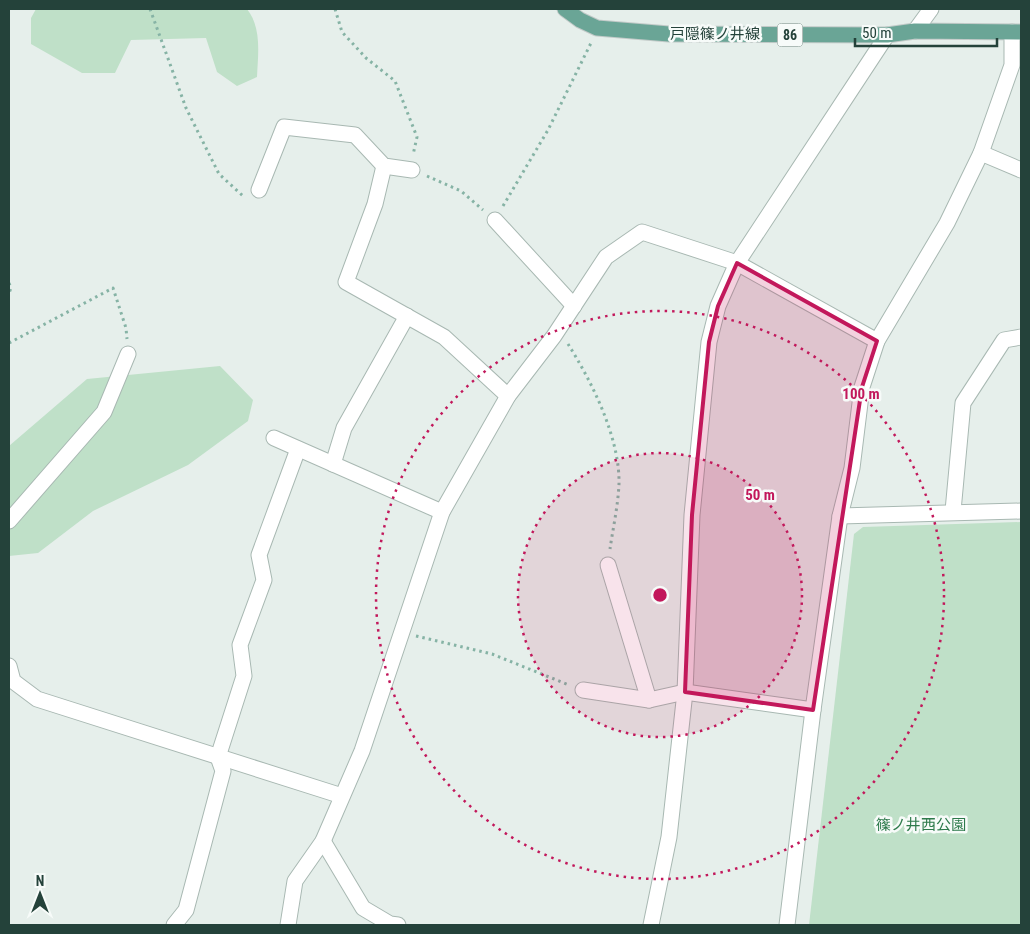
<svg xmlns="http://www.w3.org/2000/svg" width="1030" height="934" font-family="'Roboto Condensed','Noto Sans JP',sans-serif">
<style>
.green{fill:#bfe0c8}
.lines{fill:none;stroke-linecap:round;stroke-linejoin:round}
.minor-casing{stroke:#a8b8b2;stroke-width:17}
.major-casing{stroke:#c2cac8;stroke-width:17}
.path{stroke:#86b3a5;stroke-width:3;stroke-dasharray:2.5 4;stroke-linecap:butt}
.minor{stroke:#fff;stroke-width:15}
.major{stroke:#6aa596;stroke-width:15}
.marked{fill:#c2185b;fill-opacity:0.2;stroke:#c2185b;stroke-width:4;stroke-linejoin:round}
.ring{fill:none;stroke:#c2185b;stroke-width:2.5;stroke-dasharray:2.5 5}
.labels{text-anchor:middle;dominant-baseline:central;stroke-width:5;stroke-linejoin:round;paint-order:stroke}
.shield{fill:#f7fbf9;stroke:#637a73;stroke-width:1}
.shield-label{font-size:14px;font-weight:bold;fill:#24423a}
.street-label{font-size:15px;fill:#24423a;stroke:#f7fbf9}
.park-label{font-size:15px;fill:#2d7a4b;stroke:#f7fbf9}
.centre{fill:#c2185b;stroke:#f7fbf9;stroke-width:2.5}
.ring-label{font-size:15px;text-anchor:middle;font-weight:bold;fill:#c2185b;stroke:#f7fbf9;stroke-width:5;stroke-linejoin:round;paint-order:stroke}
</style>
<rect width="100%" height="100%" fill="#e6efeb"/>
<g class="green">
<path d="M36,9H247C262,28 258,54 257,77L237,86L217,72L206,38L131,40L115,73H82L31,44V18Z"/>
<polygon points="220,366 253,400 248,421 188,465 93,511 38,553 9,556 9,446 87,379"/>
<polygon points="1021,522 1021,925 809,925 854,534 863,527"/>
</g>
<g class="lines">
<defs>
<g id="minor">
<polyline points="915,31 931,9"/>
<polyline points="981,153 1021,170"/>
<polyline points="384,166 375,204 346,282 444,337 508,396"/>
<polyline points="259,190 284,127 355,135 384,166 412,170"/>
<polyline points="495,220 574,306"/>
<polyline points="274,438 442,512"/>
<polyline points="333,464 344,428 407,316"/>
<polyline points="953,511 963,403 1004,340 1021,337"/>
<polyline points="840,516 1021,511"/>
<polyline points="9,521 104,412 128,354"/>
<polyline points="608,565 649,700"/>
<polyline points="9,666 13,681 37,699 342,796"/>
<polyline points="583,690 649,700 685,692 813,710"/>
<polyline points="323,841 363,908 390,924 398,925"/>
<polyline points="174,925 186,910 223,771 218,757 244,676 240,645 264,580 259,555 298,449"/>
<polyline points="288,925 295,881 323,841 362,751 442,512 508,396 554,336 606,257 642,232 737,263 877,341"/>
<polyline points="651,925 669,837 685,692 692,515 709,342 718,306 737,263 887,35"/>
<polyline points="787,925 813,710 840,516 852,468 862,387 877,341 947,223 981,153 1012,65 1012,32"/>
</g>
<polyline id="major" points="565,9 580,20 597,28 669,34 887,35 915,31 1021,32"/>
</defs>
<use href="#minor" class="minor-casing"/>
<use href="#major" class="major-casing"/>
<g class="path">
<polyline points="150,9 186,108 219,174 243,196"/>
<polyline points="335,9 342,32 366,58 395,81 417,137 413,155"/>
<polyline points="427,176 461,191 483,210"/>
<polyline points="503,206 548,130 591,43"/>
<polyline points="9,283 11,288 9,293"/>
<polyline points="9,343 113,288 126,328 127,339"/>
<path d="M568,344C592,382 620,438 619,484C618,506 613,528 610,549"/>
<polyline points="416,636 492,654 569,685"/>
</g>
<use href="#minor" class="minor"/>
<use href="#major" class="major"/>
</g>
<path class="marked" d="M737,263L877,341L862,387L813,710L685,692L692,515L709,342L718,306Z"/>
<circle cx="660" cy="595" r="142" fill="#c2185b" fill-opacity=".12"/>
<g class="ring">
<circle cx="660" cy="595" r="142"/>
<circle cx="660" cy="595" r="284"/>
</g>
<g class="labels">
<rect class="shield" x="777.5" y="23.5" width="25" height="23" rx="4"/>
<g class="shield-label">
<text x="790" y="35">86</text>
</g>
<g class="street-label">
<text x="715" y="34">戸隠篠ノ井線</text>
</g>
<g class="park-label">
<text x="921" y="825">篠ノ井西公園</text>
</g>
</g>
<circle cx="660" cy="595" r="8" class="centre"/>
<g class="ring-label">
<text x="861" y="399">100 m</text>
<text x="760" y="500">50 m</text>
</g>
<rect width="1030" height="934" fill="none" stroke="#24423a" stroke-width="20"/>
<g transform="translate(40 894)" stroke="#f7fbf9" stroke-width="4" paint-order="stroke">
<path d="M0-4L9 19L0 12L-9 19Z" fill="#24423a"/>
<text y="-8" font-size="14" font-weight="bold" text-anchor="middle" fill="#24423a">N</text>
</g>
<path d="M855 38v8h142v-8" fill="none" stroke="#24423a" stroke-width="2.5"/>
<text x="862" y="38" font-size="15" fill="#24423a" stroke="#f7fbf9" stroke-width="4" paint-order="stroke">50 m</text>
</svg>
